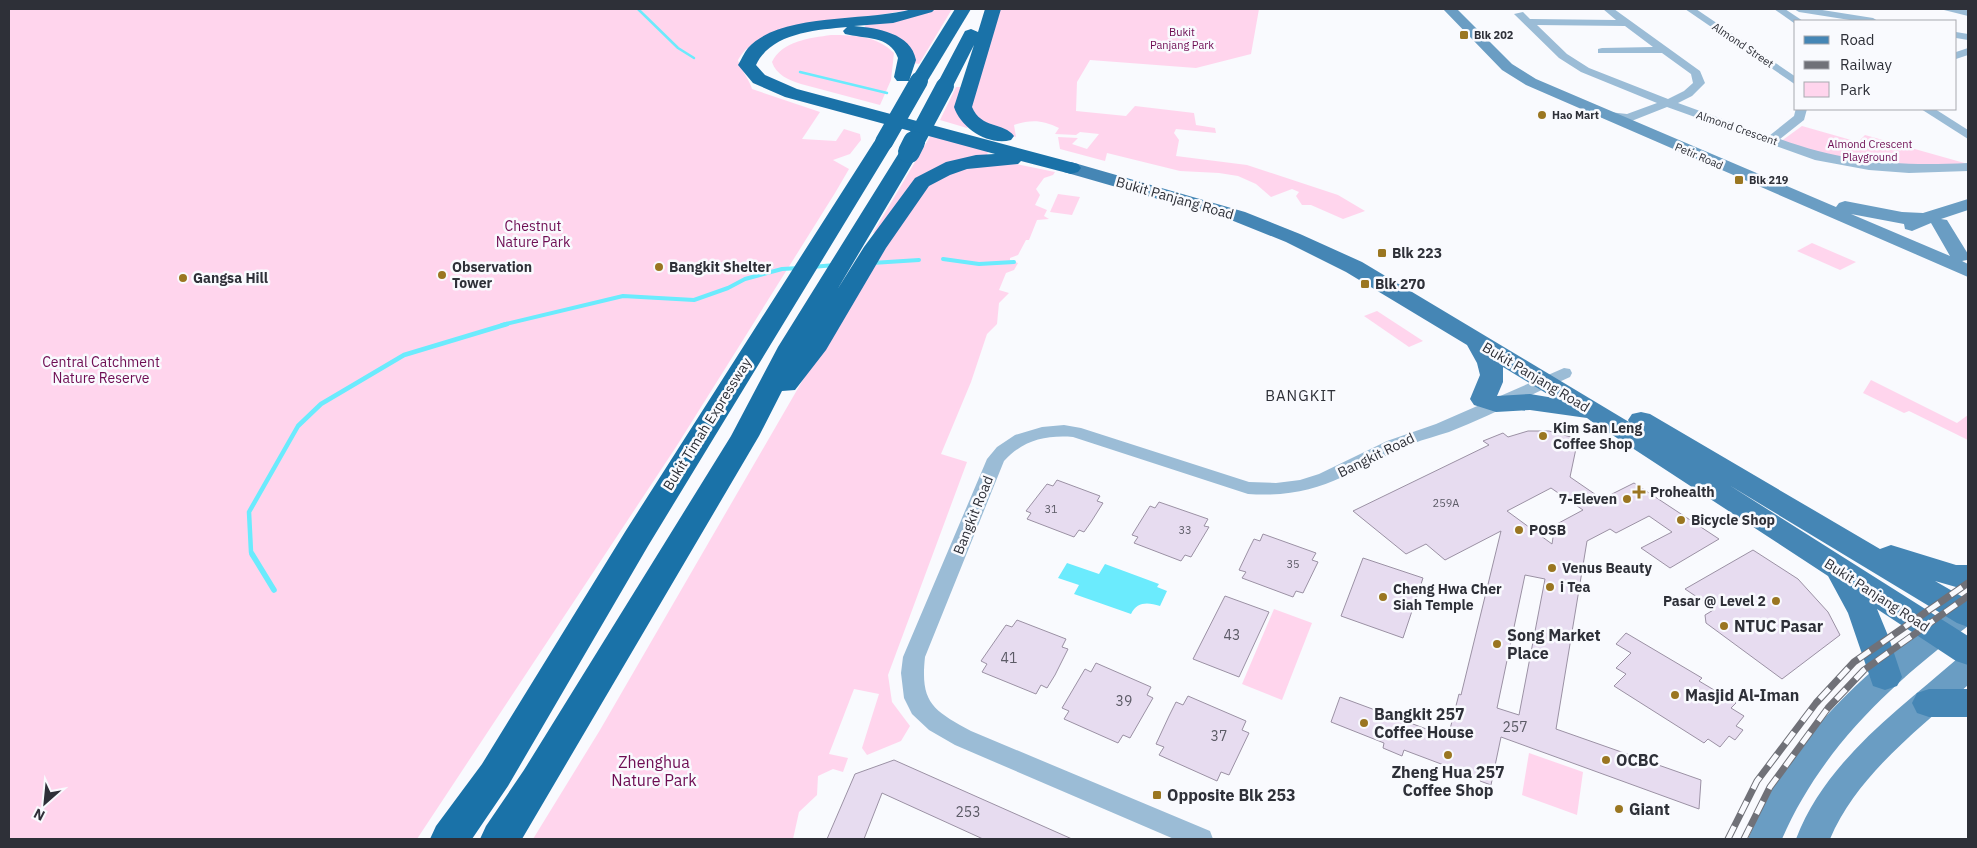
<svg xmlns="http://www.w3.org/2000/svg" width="1977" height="848" font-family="'IBM Plex Sans',sans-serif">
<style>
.green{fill:#ffd5ed}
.water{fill:#6bebfd}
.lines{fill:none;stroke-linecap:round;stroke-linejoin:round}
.stream-far3{stroke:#6bebfd;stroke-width:2.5}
.stream-far2{stroke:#6bebfd;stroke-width:4}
.stream-far1{stroke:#6bebfd;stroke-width:4.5}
.stream{stroke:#6bebfd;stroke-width:5.5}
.building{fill:#e7dcf0;stroke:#9b91a4;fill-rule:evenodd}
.street{fill:#9bbcd6;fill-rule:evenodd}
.secondary{fill:#6a9dc3;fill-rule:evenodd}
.primary{fill:#4586b5;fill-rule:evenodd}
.highway{fill:#1a72a8;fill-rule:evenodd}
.rail-casing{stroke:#707178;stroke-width:7}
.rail{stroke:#f9fafe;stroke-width:5;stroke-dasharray:14;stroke-linecap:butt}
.highway-bridge-far1{stroke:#1a72a8;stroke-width:18}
.highway-bridge{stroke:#1a72a8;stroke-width:22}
.poi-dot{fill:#9a7621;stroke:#f9fafe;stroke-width:2}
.labels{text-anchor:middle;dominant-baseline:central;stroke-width:5;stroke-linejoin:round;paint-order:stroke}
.far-park-label{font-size:11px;fill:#6e0d53;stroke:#f9fafe}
.far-poi-label{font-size:11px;font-weight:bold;fill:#2e3038;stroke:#f9fafe;text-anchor:start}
.far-street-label{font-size:11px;fill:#2e3038;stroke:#f9fafe}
.number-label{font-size:11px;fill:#5c5b66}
.street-label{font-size:14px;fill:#2e3038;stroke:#f9fafe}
.park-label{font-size:14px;fill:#6e0d53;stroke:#f9fafe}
.poi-label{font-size:14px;font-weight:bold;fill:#2e3038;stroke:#f9fafe;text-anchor:start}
.near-number-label{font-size:14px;fill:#5c5b66}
.neighbourhood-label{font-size:15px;letter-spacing:1px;fill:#2e3038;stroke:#f9fafe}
.near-poi-label{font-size:16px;font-weight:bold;fill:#2e3038;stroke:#f9fafe;text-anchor:start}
.near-park-label{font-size:16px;fill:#6e0d53;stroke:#f9fafe}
</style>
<rect width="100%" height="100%" fill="#f9fafe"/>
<g class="green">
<path d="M9,9H914L773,33C758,40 746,46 738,60C741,71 749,78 752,89L820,112L802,139L836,141L844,129L860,134L861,140L850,154L833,160L849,169L835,193L676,447L417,839H9Z"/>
<polygon points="933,9 952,9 919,64 913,63 914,55 864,29 866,24 917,15"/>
<path d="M997,9H1259L1251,54L1196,68L1090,60L1077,82L1076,111L1126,116L1135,106L1194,113L1196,125L1215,128L1216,133L1176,129L1174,133L1179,140L1176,156L1247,165L1338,195L1365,211L1343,219L1311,205H1302L1296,196L1299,192L1292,189L1271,197L1256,184L1238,176L1219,173L1180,171L1107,153L1105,161L1060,149L1058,137L1078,138L1072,144L1087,149L1099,134L1080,132L1076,135L1055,134L1059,128C1043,120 1031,119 1014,125L1016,137L983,126L969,104Z"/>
<path d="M831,35C855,35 877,36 894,53L891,80L880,105L801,84C789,80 776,75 772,62C782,41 810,38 831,35Z"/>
<polygon points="956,87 961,87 970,125 967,128 940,120"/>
<polygon points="1802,126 1858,142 1865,135 1968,164 1908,168 1866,165 1780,142"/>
<polygon points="931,135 989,150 986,157 948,164 878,234 873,233"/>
<polygon points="1016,164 1055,172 1053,175 1044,178 1036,189 1040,195 1035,205 1047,210 1044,216 1049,219 1037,220 1029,240 1026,240 1018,255 1010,258 1010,260 1018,263 1014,270 1006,273 999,290 1009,293 999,303 997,324 987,334 971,382 941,454 967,462 888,675 892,702 910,726 901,741 867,755 862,748 879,694 854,689 829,754 848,758 843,772 833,769 818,776 817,795 799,812 793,839 533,839 600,730 819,352 925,187 963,167"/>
<polygon points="1058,194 1080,197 1072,215 1050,212"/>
<polygon points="1812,243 1856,262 1840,270 1797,251"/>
<polygon points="1377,311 1423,341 1409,347 1364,316"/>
<polygon points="1871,380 1957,423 1968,415 1968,440 1909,411 1904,413 1863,393"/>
<polygon points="1274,609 1312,623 1282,700 1242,684"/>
<polygon points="1529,753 1583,772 1577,815 1522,795"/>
</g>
<path class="water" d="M1067,563L1099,574L1105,564L1159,584L1157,587L1167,591L1160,606C1147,602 1137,602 1131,614L1074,594L1079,585L1058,578Z"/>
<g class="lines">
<g class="stream-far3">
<polyline points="638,9 678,48 694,58"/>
<polyline points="800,72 887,93"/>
</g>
<g class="stream-far2">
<polyline points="943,259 979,264 1014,262"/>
<polyline points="872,263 919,260"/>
<polyline points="812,267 835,265"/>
<polyline points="502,325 623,296 694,300 728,288 745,279 782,269 800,268"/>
</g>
<polyline class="stream-far1" points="253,556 251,552 249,512 298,426 321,404 404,355 507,324"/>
<polyline class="stream" points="252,554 274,590"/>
</g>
<g class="building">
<path d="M1528,431H1549L1578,439L1570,477L1602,499L1634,483L1719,539L1670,568L1641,548L1672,532L1649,516L1616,533L1610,529L1587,541L1556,729L1701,780L1699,809L1501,737L1491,785L1480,781L1481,779L1404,750L1402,756L1383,748L1384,743L1331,722L1340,697L1448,737L1459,694L1461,695L1501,531L1445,560L1426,544L1406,554L1353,511L1489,445L1483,441L1503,433L1508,437ZM1551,488L1583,510L1555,525L1552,544L1507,511ZM1525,575L1545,579L1519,715L1497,708Z"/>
<polygon points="1057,480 1100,496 1097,501 1103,503 1091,522 1084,532 1079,530 1074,537 1027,519 1031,513 1026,511 1047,484 1053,486"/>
<polygon points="1159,502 1208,519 1204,526 1209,527 1191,557 1185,555 1181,561 1134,543 1138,537 1132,535 1150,506 1155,508"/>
<polygon points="1263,534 1316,553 1312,560 1318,562 1303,593 1296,591 1293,597 1242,578 1246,572 1239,570 1249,549 1254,539 1260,541"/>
<polygon points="1753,550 1798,579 1828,612 1840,635 1782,679 1706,623 1705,615 1715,609 1685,589"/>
<polygon points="1363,558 1423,578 1403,638 1341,616"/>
<polygon points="1225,596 1269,612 1239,677 1193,659"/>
<polygon points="1017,620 1066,639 1062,647 1068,649 1055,675 1047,688 1041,685 1036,694 982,672 987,664 981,661 990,648 1006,625 1012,627"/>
<polygon points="1626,633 1702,678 1699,681 1736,703 1731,708 1744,716 1736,726 1743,730 1735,740 1729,736 1720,747 1708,739 1704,743 1614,686 1626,674 1616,668 1631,653 1616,644"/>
<polygon points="1096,663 1151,687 1147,695 1153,698 1130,738 1123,735 1118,743 1064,719 1069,711 1062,708 1085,669 1091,672"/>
<polygon points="1188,696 1246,721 1242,730 1249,733 1229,775 1221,772 1217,781 1159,755 1164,747 1156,744 1169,716 1176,702 1183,705"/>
<polygon points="894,760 1072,839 983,839 882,793 864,839 827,839 855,774"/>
</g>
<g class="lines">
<g class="street">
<path d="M1603,9H1614L1700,71L1705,83L1692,96L1678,103L1769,136L1794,116L1796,108L1807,109L1804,120L1780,139C1846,163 1898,166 1968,163V171L1909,173L1869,170L1815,160L1667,107L1629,122L1600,117V111L1627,114L1657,103L1581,72L1559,58L1514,14L1523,12L1530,19L1616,20ZM1537,25L1625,26L1653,47L1602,48L1598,49V53H1662L1691,74L1693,83L1684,91L1668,99L1589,68L1567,54Z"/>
<polygon points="1685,9 1696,9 1796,77 1796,85"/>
<polygon points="1774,9 1785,9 1803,21 1794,23"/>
<polygon points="1794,9 1816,9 1873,18 1878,21 1856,21 1799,12"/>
<polygon points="1940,9 1968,10 1968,16"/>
<polygon points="1956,32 1968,34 1968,40 1956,38"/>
<polygon points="1968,48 1968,55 1956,59 1956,52"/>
<polygon points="1921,109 1935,109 1968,130 1968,139"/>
<path d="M1564,368L1570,369L1572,373L1570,377C1530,395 1490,416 1449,432C1437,436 1424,439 1412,444C1350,470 1321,499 1248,494L1073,437C1046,435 1023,440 1004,461L925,657C920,703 933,710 971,731L1210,831L1213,839H1174L955,745L929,730L912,714L904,698L901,673L903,657L987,459L997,447L1015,435L1042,427L1064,425L1081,428L1249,482L1276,483L1300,480L1319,474L1387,441L1436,424Z"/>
</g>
<g class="secondary">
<path d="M1443,9H1457L1512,64L1536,79L1836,207L1839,203L1845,201L1902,212L1923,213L1968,199V210L1941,219L1947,220L1968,254L1967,260L1962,261L1968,264V277L1526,85L1502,70ZM1851,214L1904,224L1905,229L1912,231L1931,223L1950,256Z"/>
<path d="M1968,600V626C1891,684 1821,749 1782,839H1748C1788,737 1871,666 1958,603Z"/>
<path d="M1968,655V685C1918,730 1857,775 1830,839H1796C1826,761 1896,712 1957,659Z"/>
</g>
<g class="primary">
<path d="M1071,162L1245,212L1300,234L1362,262L1629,422L1628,420L1632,414L1641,412L1650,414L1880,549L1891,545L1956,565H1968V587H1956L1935,581L1968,600V627L1957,623L1729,485L1968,636V665L1956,661L1877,609L1889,638L1902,677L1897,686L1885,690L1873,686L1848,613L1828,576L1591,421L1587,418L1530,410L1496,412L1474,405L1470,399L1480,375L1477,363L1467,345L1346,272L1286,242L1231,220L1064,172L1061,168L1064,164ZM1503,367L1554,398L1530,394L1497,396L1503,382Z"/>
<polygon points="1929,689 1968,689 1968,717 1929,717 1917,713 1912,703 1917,693"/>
</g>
<g class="highway">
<path d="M912,9H935L932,12L893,23L854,26C877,28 911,33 916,60L909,81H897L894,77L898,58C890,35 864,39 845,34L843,31L847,27C815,30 771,33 756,65L765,75L797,89L1078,164L1081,168L1078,172L1071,174L1021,161L1018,164L967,169L950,175L929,186L886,248L826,350L795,390L782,391L759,436L522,839H480L486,826L524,770L731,436L778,347L902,148H916L919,152L837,290L864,247L915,178L946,162L976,155L995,154L785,97L753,83L738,65C741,60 744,53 748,48C780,12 868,22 912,9Z"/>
<polygon points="955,9 971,9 925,85 913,85 910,81"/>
<path d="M985,9H1001L972,107C981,129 1004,122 1014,136L1011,140C988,146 961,128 954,107L974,45L951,90H939L936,86L965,31L971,29L978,32Z"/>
<polygon points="884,136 891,138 894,142 648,546 508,786 472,839 430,839 436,826 482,764 625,532 874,142 877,138"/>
</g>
<defs>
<g id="rail">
<polyline points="1728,839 1757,781 1816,703 1854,662 1968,583"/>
<polyline points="1744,839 1770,787 1828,708 1864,670 1968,596"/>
</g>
</defs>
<use href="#rail" class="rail-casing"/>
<use href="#rail" class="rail"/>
<g class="highway-bridge-far1">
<polyline points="884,142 919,81"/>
<polyline points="914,144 945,86"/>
</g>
<polyline class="highway-bridge" points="909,152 914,142"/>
</g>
<g class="poi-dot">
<rect x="1459" y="30" width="10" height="10" rx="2.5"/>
<circle cx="1542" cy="115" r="5"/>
<rect x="1734" y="175" width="10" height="10" rx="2.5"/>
<rect x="1377" y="248" width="10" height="10" rx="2.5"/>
<circle cx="659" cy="267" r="5"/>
<circle cx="442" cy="275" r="5"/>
<circle cx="183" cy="278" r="5"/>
<rect x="1360" y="279" width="10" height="10" rx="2.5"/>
<circle cx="1543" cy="436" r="5"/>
<path d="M1636.5 484.5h5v5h5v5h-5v5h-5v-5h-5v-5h5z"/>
<circle cx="1627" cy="499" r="5"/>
<circle cx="1681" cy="520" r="5"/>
<circle cx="1519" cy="530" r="5"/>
<circle cx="1552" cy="568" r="5"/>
<circle cx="1550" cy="587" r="5"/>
<circle cx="1383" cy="597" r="5"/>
<circle cx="1776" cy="601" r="5"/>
<circle cx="1724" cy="626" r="5"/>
<circle cx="1497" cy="644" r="5"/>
<circle cx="1675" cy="695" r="5"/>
<circle cx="1364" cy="723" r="5"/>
<circle cx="1448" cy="755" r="5"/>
<circle cx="1606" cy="760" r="5"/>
<rect x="1152" y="790" width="10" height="10" rx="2.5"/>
<circle cx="1619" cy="809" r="5"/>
</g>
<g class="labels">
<g class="far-park-label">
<text x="1182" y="32">Bukit<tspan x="1182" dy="13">Panjang Park</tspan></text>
<text x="1870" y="144">Almond Crescent<tspan x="1870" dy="13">Playground</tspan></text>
</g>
<g class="far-poi-label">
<text x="1474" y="35">Blk 202</text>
<text x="1552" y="115">Hao Mart</text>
<text x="1749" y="180">Blk 219</text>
</g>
<g class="far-street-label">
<text transform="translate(1743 45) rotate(34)">Almond Street</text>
<text transform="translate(1737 128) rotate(19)">Almond Crescent</text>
<text transform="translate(1699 156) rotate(23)">Petir Road</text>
</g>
<g class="number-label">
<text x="1446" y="503">259A</text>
<text x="1051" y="509">31</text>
<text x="1185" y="530">33</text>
<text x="1293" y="564">35</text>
</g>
<g class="street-label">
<text transform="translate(1175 198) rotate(16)">Bukit Panjang Road</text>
<text transform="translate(1536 377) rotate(31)">Bukit Panjang Road</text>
<text transform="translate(707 424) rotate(-58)">Bukit Timah Expressway</text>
<text transform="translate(1376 455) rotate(-26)">Bangkit Road</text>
<text transform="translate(973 515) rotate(-68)">Bangkit Road</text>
<text transform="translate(1877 595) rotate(33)">Bukit Panjang Road</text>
</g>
<g class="park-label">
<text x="533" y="226">Chestnut<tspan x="533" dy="16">Nature Park</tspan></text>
<text x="101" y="362">Central Catchment<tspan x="101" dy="16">Nature Reserve</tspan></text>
</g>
<g class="poi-label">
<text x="1392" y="253">Blk 223</text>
<text x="452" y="267">Observation<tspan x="452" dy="16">Tower</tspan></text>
<text x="669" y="267">Bangkit Shelter</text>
<text x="193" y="278">Gangsa Hill</text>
<text x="1375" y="284">Blk 270</text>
<text x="1553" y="428">Kim San Leng<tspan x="1553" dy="16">Coffee Shop</tspan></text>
<text x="1650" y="492">Prohealth</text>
<text x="1617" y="499" text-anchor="end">7-Eleven</text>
<text x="1691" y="520">Bicycle Shop</text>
<text x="1529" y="530">POSB</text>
<text x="1562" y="568">Venus Beauty</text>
<text x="1560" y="587">i Tea</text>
<text x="1393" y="589">Cheng Hwa Cher<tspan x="1393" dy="16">Siah Temple</tspan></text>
<text x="1766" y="601" text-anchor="end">Pasar @ Level 2</text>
</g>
<g class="near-number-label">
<text x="1232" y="635">43</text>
<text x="1009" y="658">41</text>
<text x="1124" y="701">39</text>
<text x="1515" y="727">257</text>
<text x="1219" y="736">37</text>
<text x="968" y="812">253</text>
</g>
<g class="neighbourhood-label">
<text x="1301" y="395">BANGKIT</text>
</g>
<g class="near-poi-label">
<text x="1734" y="626">NTUC Pasar</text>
<text x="1507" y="635">Song Market<tspan x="1507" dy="18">Place</tspan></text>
<text x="1685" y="695">Masjid Al-Iman</text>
<text x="1374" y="714">Bangkit 257<tspan x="1374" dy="18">Coffee House</tspan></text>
<text x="1616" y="760">OCBC</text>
<text x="1448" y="772" text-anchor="middle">Zheng Hua 257<tspan x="1448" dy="18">Coffee Shop</tspan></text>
<text x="1167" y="795">Opposite Blk 253</text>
<text x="1629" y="809">Giant</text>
</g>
<g class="near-park-label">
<text x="654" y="762">Zhenghua<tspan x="654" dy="18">Nature Park</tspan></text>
</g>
</g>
<rect width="1977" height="848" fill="none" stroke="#2e3038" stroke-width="20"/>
<rect x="1794" y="20" width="162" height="90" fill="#f9fafe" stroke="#a8a9af"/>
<rect x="1804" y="36" width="25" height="8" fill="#4586b5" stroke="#a8a9af"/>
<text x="1840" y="45" font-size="15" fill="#2e3038">Road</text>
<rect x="1804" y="61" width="25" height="8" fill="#707178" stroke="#a8a9af"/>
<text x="1840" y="70" font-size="15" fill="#2e3038">Railway</text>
<rect x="1804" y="82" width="25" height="15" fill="#ffd5ed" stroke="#a8a9af"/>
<text x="1840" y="95" font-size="15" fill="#2e3038">Park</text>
<g transform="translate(45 803) rotate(207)" stroke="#f9fafe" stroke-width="4" paint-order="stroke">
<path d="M0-4L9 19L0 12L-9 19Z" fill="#2e3038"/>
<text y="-8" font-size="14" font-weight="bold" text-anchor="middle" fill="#2e3038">N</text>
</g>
</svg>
